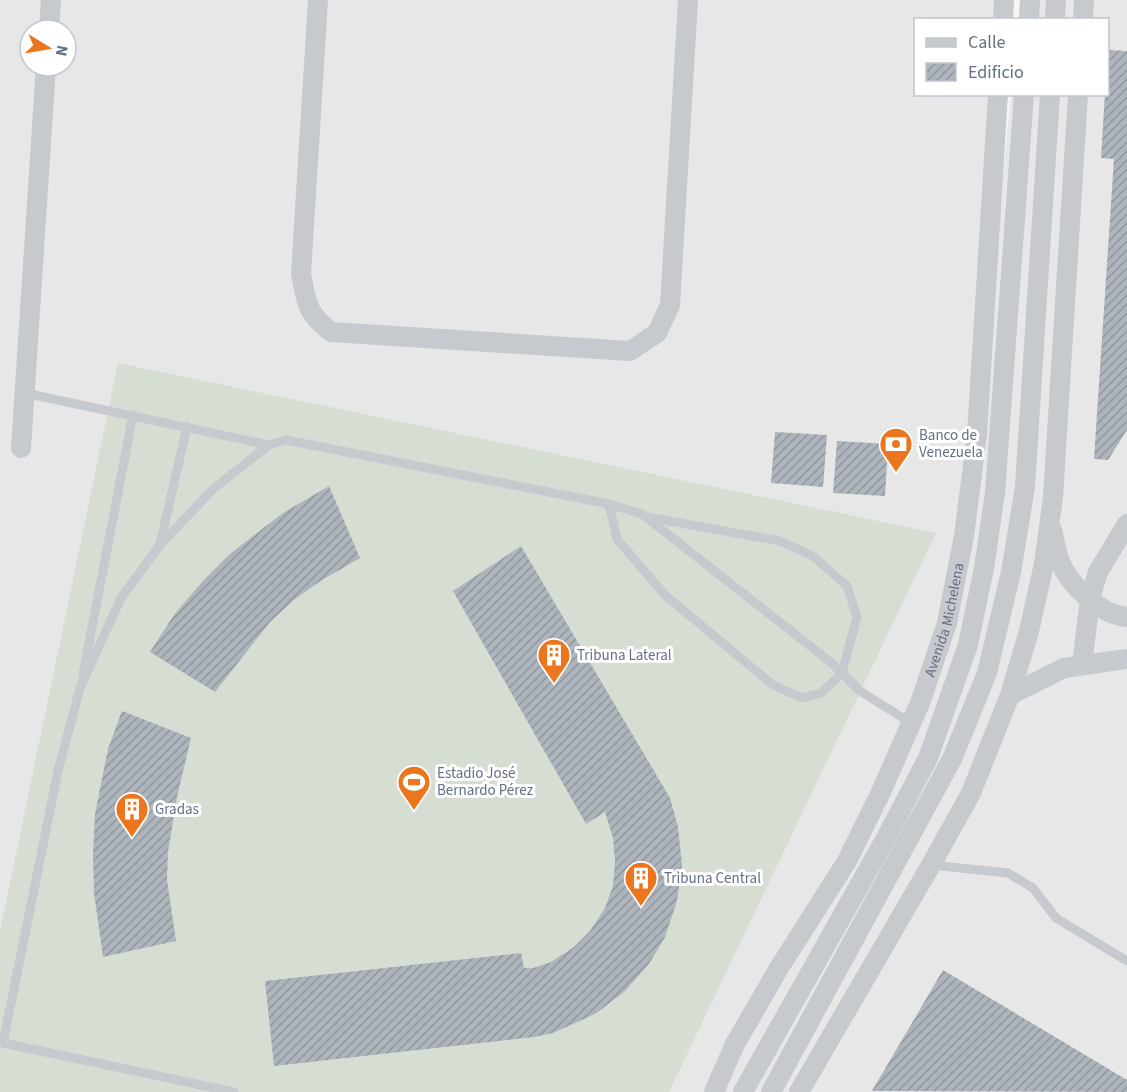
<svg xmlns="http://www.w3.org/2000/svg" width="1127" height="1092" font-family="'Source Sans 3',sans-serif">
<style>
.built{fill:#e6e7e6;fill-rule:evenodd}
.garden{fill:#d6ded4}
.building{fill:url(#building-hatch)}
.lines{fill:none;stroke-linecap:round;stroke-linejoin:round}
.lane{stroke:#c6c9cd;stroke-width:9}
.street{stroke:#c6c9cd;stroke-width:20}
.labels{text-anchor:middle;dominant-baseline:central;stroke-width:6;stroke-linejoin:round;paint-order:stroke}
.poi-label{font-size:15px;fill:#647085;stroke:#fff;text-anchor:start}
.street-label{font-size:15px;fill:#647085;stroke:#fff}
</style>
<defs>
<pattern id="building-hatch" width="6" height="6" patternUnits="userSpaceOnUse" patternTransform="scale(1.5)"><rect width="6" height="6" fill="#aeb4bb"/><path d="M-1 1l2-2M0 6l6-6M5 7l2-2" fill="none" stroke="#91979e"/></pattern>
</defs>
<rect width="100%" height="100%" fill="#f6f6f3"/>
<path class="built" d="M0,0H1012L1010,19L916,20V94L1003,95L977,434L1011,95L1108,94V20L1018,19L1020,0H1127V1092H0ZM30,30H66V66H30Z"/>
<polygon class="garden" points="118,363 936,533 669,1092 0,1092 0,931"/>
<g class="building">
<polygon points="1108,50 1127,51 1127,430 1108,460 1094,459 1114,159 1101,158 1105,94 1108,94"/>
<polygon points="775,432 827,435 823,487 771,483"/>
<polygon points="837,441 888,444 885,496 833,493"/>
<polygon points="329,486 360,558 322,580 295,599 270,622 215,692 150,652 174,615 202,582 231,553 283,513"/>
<polygon points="521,546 670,798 678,827 682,865 677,901 665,937 649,964 624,992 595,1014 553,1033 534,1037 274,1066 265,981 521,953 524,968 533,968 551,962 574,947 590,931 605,908 613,886 615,860 613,838 605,812 586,824 453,591"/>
<polygon points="122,711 191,738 177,797 168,852 167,880 176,941 103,957 94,893 93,855 95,814 108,749"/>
<polygon points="943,970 1127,1080 1127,1092 872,1091"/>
</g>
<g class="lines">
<g class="lane">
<polyline points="25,393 269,445"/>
<polyline points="609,504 617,539 665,595 773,685 802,698 821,693 842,673 857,617 847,586 813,556 780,541 647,517"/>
<polyline points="160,544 187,427"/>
<polyline points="83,674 133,415"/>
<polyline points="931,865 1008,873 1033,888 1056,918 1127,961"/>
<polyline points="234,1092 3,1043 58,771 80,688 121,598 160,545 213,489 269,445 286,440 609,504 642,514 833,664 860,691 911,723"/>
</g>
<g class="street">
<path d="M318,0L301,274C307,304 306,312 331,332L630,351L657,333L670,305L688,0"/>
<polyline points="1003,20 1004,0"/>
<polyline points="1029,20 1030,0"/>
<polyline points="1055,20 1056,0"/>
<polyline points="1083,20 1084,0"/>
<polyline points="49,30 51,0"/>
<polyline points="21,448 46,66"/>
<path d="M1052,530C1055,540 1056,552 1060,562C1070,586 1101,615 1127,617"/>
<polyline points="1082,665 1090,599 1098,572 1127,524"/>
<polyline points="1010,695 1064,668 1127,659"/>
<path id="s1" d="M714,1092L735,1044L779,968L847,861L881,792L920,703L947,623L964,536L977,434L998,94"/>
<polyline points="743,1092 886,838 928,758 968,645 984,568 995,493 1024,94"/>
<polyline points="771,1092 952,759 987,673 1011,572 1025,487 1050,94"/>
<polyline points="799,1092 931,865 971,793 1010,695 1029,631 1044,564 1053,497 1078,94"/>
</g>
</g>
<defs>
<symbol id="bank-pin" viewBox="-11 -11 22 30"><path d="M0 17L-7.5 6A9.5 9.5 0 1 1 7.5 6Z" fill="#eb761e" stroke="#fff"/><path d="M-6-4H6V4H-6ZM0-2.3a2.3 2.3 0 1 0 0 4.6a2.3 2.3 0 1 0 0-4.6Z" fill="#fff"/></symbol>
<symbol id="building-pin" viewBox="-11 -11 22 30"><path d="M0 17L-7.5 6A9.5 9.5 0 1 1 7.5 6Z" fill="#eb761e" stroke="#fff"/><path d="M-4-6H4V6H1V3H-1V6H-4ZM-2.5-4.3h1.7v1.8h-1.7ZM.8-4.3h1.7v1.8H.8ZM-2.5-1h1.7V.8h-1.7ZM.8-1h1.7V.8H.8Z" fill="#fff"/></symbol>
<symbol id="stadium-pin" viewBox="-11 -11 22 30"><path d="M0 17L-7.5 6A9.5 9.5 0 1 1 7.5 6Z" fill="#eb761e" stroke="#fff"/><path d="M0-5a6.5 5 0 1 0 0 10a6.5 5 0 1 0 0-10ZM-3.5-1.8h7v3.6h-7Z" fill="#fff"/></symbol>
</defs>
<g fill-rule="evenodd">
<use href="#bank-pin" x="877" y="425" width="38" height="52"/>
<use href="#building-pin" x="535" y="636" width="38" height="52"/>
<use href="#stadium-pin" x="395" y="763" width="38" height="52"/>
<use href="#building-pin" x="113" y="790" width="38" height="52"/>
<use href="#building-pin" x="622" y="859" width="38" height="52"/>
</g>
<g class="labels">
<g class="poi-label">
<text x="919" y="435">Banco de<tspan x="919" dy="17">Venezuela</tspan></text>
<text x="577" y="655">Tribuna Lateral</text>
<text x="437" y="773">Estadio José<tspan x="437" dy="17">Bernardo Pérez</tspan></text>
<text x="155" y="809">Gradas</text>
<text x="664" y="878">Tribuna Central</text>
</g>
<g class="street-label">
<text stroke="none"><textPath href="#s1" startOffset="528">Avenida Michelena</textPath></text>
</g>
</g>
<rect x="914" y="18" width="195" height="78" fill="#ffffff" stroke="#c1c6ce" stroke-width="1.5"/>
<rect x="926" y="38" width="30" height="9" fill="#c6c9cd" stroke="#c1c6ce" stroke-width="1.5"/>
<text x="968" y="48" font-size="18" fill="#647085">Calle</text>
<rect x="926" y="63" width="30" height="18" fill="url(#building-hatch)" stroke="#c1c6ce" stroke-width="1.5"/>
<text x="968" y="78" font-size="18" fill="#647085">Edificio</text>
<g transform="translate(48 48) rotate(101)"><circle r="28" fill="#ffffff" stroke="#c1c6ce" stroke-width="1.5"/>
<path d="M0-4.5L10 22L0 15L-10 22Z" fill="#eb761e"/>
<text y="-9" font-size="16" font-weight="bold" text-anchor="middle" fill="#647085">N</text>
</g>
</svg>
